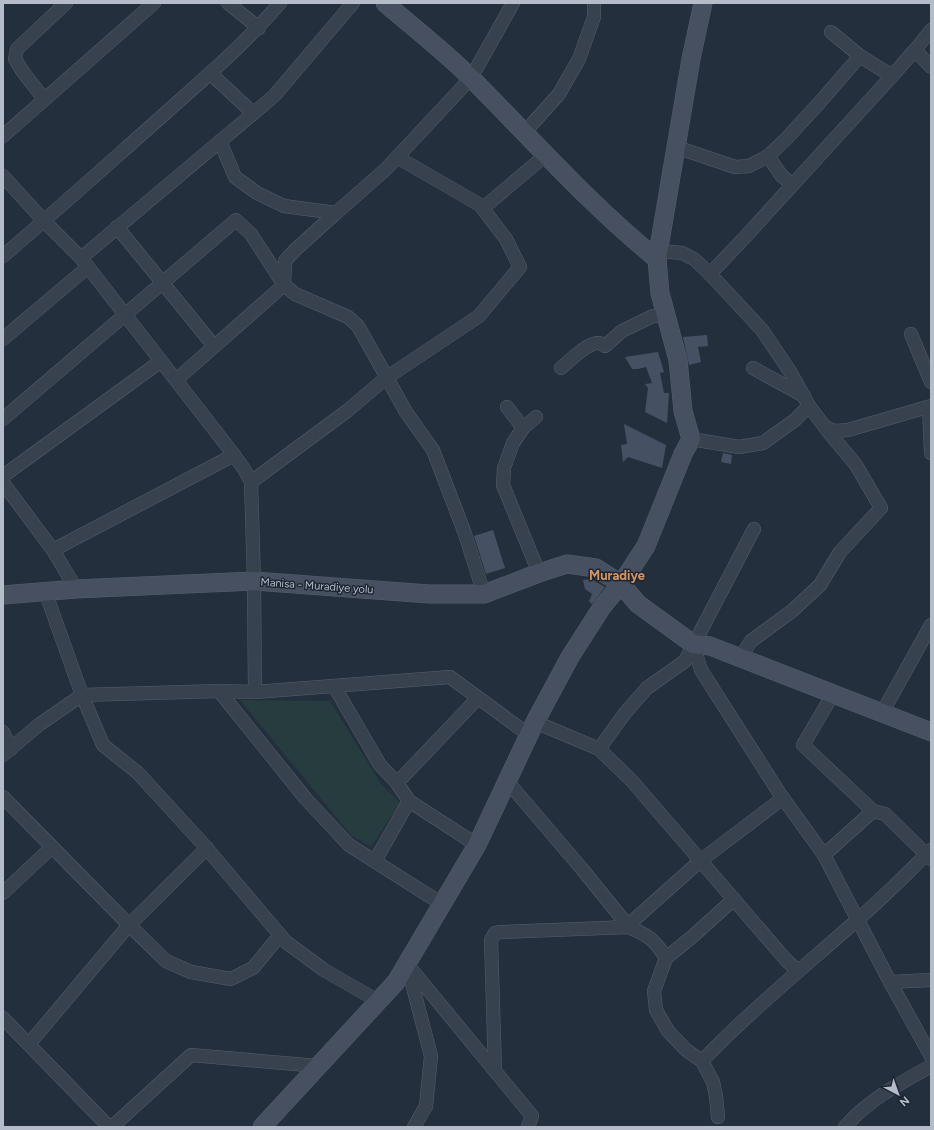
<svg xmlns="http://www.w3.org/2000/svg" width="934" height="1130" font-family="Figtree,sans-serif">
<style>
.green{fill:#263c3f}
.building{fill:#455162}
.lines{fill:none;stroke-linecap:round;stroke-linejoin:round}
.street-casing{stroke:#565f6c;stroke-width:14}
.secondary-casing{stroke:#565f6c;stroke-width:19}
.street{stroke:#38414e;stroke-width:13}
.secondary{stroke:#465061;stroke-width:18}
.labels{text-anchor:middle;dominant-baseline:central;stroke-width:3;stroke-linejoin:round;paint-order:stroke}
.street-label{font-size:11px;fill:#b4bcc9;stroke:#1d2633}
.quarter-label{font-size:13px;font-weight:bold;fill:#d59563;stroke:#1d2633}
</style>
<rect width="100%" height="100%" fill="#242f3e"/>
<polygon class="green" points="240,700 330,701 381,784 400,803 371,847 351,835"/>
<g class="building">
<polygon points="707,335 708,346 698,347 701,362 689,365 683,337"/>
<polygon points="658,352 664,372 660,373 664,393 669,393 667,423 645,412 648,388 645,384 652,383 646,367 638,369 632,369 625,357"/>
<polygon points="624,424 666,445 662,468 628,457 623,462 621,445 627,444"/>
<polygon points="723,453 732,455 731,464 721,462"/>
<polygon points="493,530 505,568 486,574 474,536"/>
<polygon points="591,579 605,587 592,604 589,601 592,594 585,589 583,580"/>
</g>
<g class="lines">
<defs>
<g id="street">
<polyline points="228,3 259,28"/>
<polyline points="831,32 860,56 892,76"/>
<polyline points="915,50 931,67"/>
<polyline points="210,73 253,113"/>
<polyline points="44,99 23,72 15,59 17,49 66,3"/>
<polyline points="524,133 559,94 579,59 594,17 594,3"/>
<polyline points="3,136 154,3"/>
<polyline points="220,141 235,177 257,193 284,206 336,213 386,169 471,78 513,3"/>
<polyline points="676,147 735,167 749,166 768,156 787,138 820,102 860,56"/>
<polyline points="768,156 781,175 792,185"/>
<polyline points="3,176 44,221 81,258 234,455 244,469 251,482 254,581 255,692"/>
<polyline points="483,208 546,155"/>
<polyline points="336,213 295,250 285,261 284,285 295,294 348,317 358,326 406,412 433,450 464,531 484,594"/>
<polyline points="117,227 214,346"/>
<polyline points="659,251 682,253 694,259 710,274 762,330 791,373 809,406 831,435 856,465 881,508 840,552 820,585 792,611 751,641 740,658"/>
<path d="M3,256C56,211 108,164 160,118C201,81 244,45 280,3"/>
<polyline points="81,258 274,96 353,3"/>
<polyline points="710,274 746,236 892,76 915,50 931,30"/>
<polyline points="911,334 931,382"/>
<polyline points="3,339 88,267"/>
<path d="M561,368C569,361 588,342 599,343C601,343 603,345 605,346L622,331L653,316L666,315"/>
<polyline points="753,368 804,396"/>
<polyline points="507,407 523,428"/>
<polyline points="929,407 931,453"/>
<polyline points="536,417 523,428 513,443 504,468 503,485 539,573"/>
<polyline points="3,419 236,220 251,234 284,285 176,380"/>
<polyline points="825,427 835,431 848,430 931,406"/>
<polyline points="691,439 739,447 763,443 795,420 809,406"/>
<polyline points="3,476 161,361"/>
<polyline points="251,482 347,411 386,378 479,316 520,267 506,239 480,205 397,157"/>
<polyline points="3,483 53,550 76,589"/>
<polyline points="53,550 234,455"/>
<polyline points="45,591 82,695 103,745 138,773 203,844 286,942 324,970 378,1001"/>
<polyline points="693,644 701,670 780,794 824,855 890,982 931,1056"/>
<polyline points="334,686 380,765 397,783 409,801 477,845"/>
<polyline points="219,691 306,799 349,845 442,904"/>
<polyline points="833,694 803,745 873,811 885,814 931,859"/>
<polyline points="882,713 931,625"/>
<polyline points="535,722 599,749 632,781 786,960 798,971"/>
<polyline points="3,732 11,749"/>
<polyline points="599,749 625,713 647,688 685,661 754,529"/>
<polyline points="3,755 40,724 82,695 219,691 255,692 450,677 529,735"/>
<polyline points="507,781 582,869 629,927"/>
<polyline points="397,783 478,698"/>
<polyline points="3,797 129,925 166,961 191,972 231,979 253,968 280,935"/>
<polyline points="824,855 873,811"/>
<polyline points="375,861 409,801"/>
<polyline points="3,893 52,847"/>
<polyline points="629,927 635,919 700,861 783,798"/>
<polyline points="407,964 532,1116 528,1127"/>
<polyline points="408,968 431,1056 426,1106 414,1127"/>
<polyline points="890,982 931,980"/>
<polyline points="3,1018 109,1127"/>
<polyline points="29,1044 129,925 207,848"/>
<path d="M702,1061C750,1011 804,967 856,921C882,899 906,874 931,850"/>
<path d="M495,1070L491,940L495,933L501,932L629,927C649,936 654,939 666,958"/>
<polyline points="718,1117 716,1096 713,1082 702,1061 686,1050 668,1031 656,1010 654,991 666,958 692,937 734,899"/>
<polyline points="112,1127 191,1055 318,1066"/>
<path d="M845,1127C868,1100 900,1083 931,1066"/>
</g>
<g id="secondary">
<path d="M385,3C414,28 445,52 472,79C533,140 590,205 657,259"/>
<polyline points="3,595 76,589 254,581 429,594 484,594 539,573 567,564 596,568 621,584 638,604 693,644 710,646 931,732"/>
<polyline points="262,1127 396,982 477,845 535,722 570,657 602,607 621,584 646,546 683,454 691,439 683,411 678,360 660,293 657,259 691,59 703,3"/>
</g>
</defs>
<use href="#street" class="street-casing"/>
<use href="#secondary" class="secondary-casing"/>
<use href="#street" class="street"/>
<use href="#secondary" class="secondary"/>
</g>
<g class="labels">
<g class="street-label">
<text transform="translate(317 586) rotate(4)">Manisa - Muradiye yolu</text>
</g>
<g class="quarter-label">
<text x="617" y="575">Muradiye</text>
</g>
</g>
<rect width="934" height="1130" fill="none" stroke="#b4bcc9" stroke-width="8"/>
<g transform="translate(898 1094) rotate(139)" stroke="#1d2633" stroke-width="3" paint-order="stroke">
<path d="M0-3L7 15L0 10L-7 15Z" fill="#b4bcc9"/>
<text y="-6" font-size="11" font-weight="bold" text-anchor="middle" fill="#b4bcc9">N</text>
</g>
</svg>
